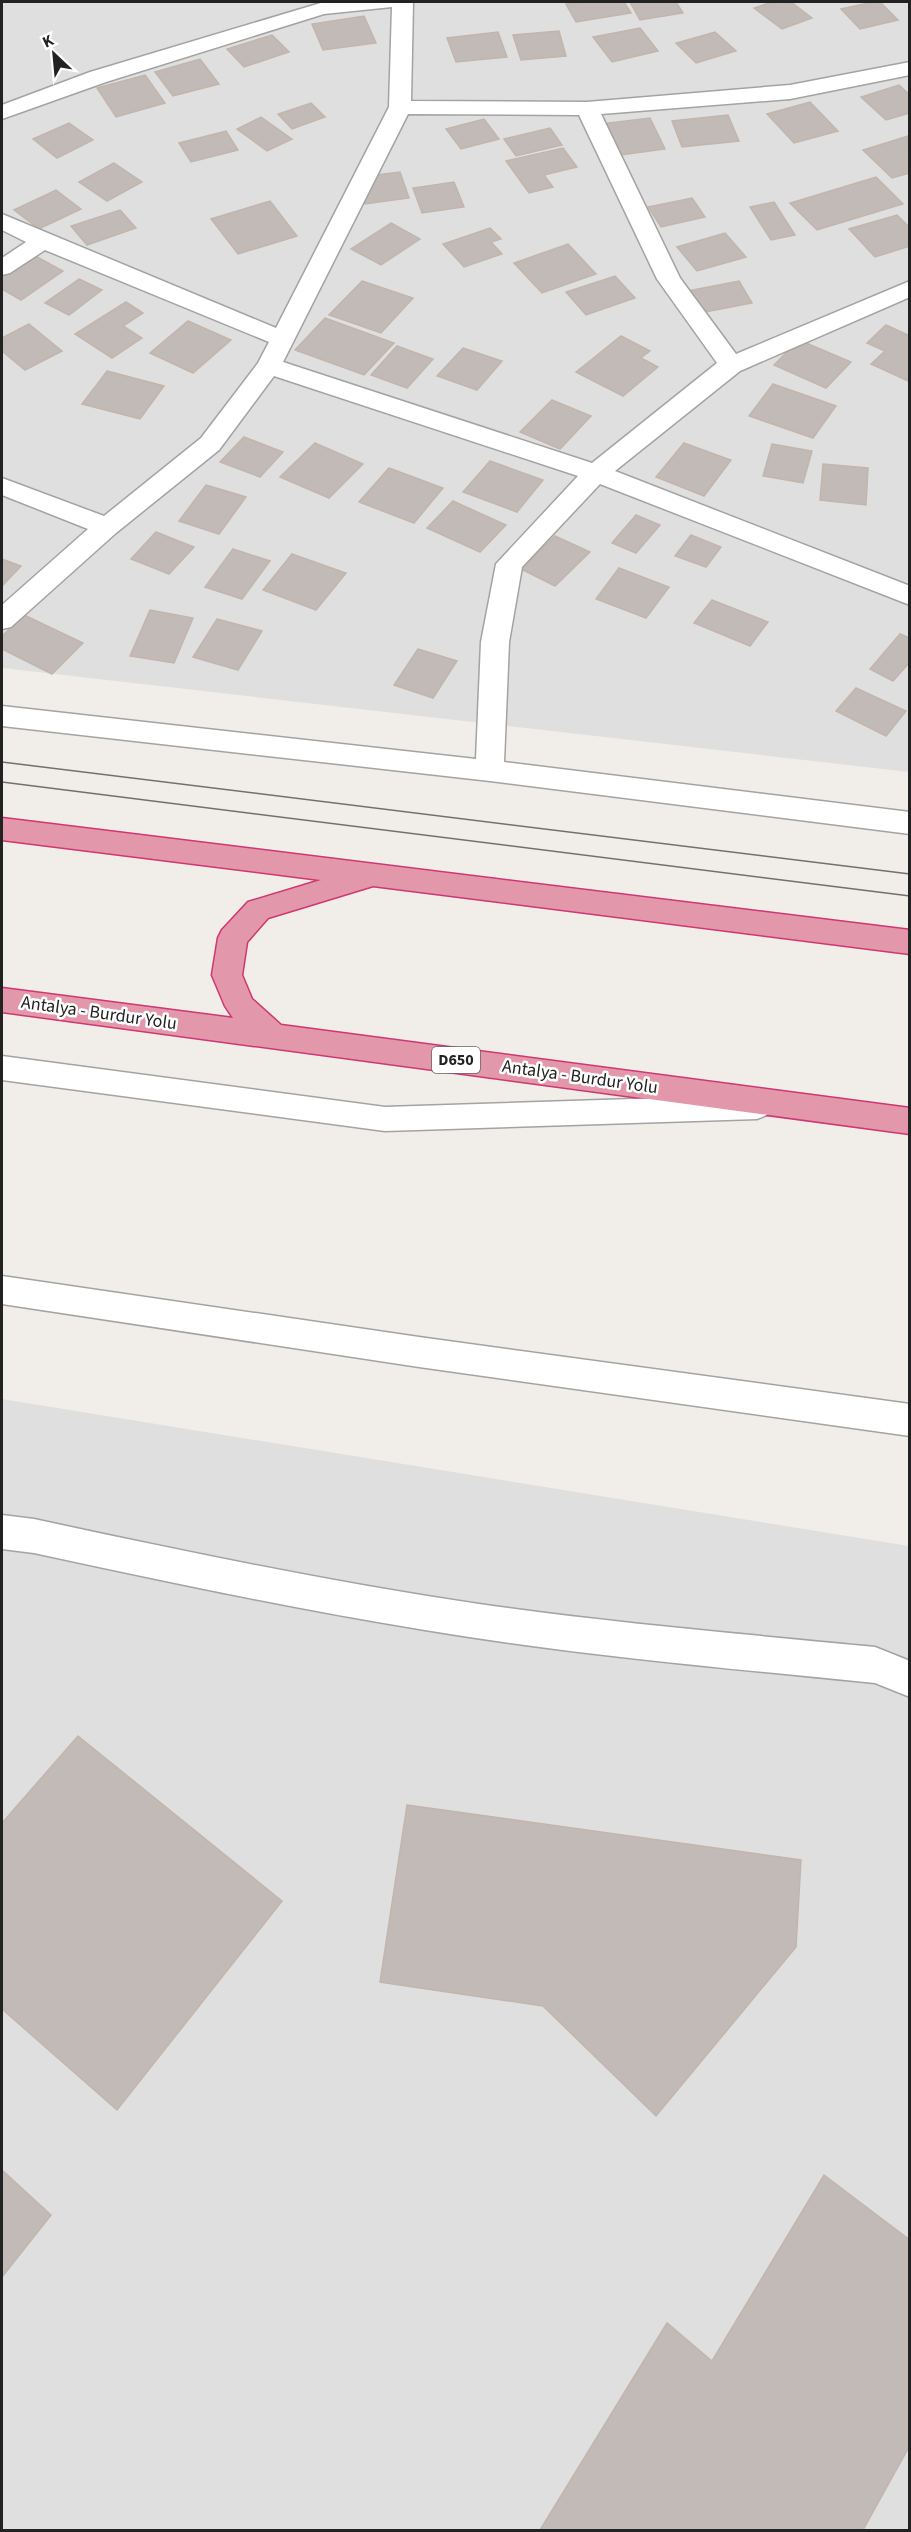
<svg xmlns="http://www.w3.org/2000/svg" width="911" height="2532" font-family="'Source Sans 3',sans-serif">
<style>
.residential{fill:#e0dfdf}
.building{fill:#c2bab6;stroke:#c2b5ad;stroke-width:1.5}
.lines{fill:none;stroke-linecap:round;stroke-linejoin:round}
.lane-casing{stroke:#a3a3a3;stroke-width:3}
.street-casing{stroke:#a3a3a3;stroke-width:3}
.highway-casing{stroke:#d03674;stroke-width:3}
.lane{fill:#fff;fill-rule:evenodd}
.street{fill:#fff;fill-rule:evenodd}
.highway{fill:#e298aa;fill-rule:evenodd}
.tram{stroke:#707070;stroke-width:1.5}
.labels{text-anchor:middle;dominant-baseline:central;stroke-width:5;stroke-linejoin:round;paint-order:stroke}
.shield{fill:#fff;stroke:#646464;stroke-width:1.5}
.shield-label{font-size:16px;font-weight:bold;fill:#222}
.street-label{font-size:18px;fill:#222;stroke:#fff}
</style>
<rect width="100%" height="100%" fill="#f1eeea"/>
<g class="residential">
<polygon points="2,2 909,2 909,772 2,668"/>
<polygon points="2,1399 909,1546 909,2530 2,2530"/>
</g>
<g class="building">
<polygon points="581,2 624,2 631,13 576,22 566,4"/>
<polygon points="630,2 676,2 683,13 640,20"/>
<polygon points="772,2 791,2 812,18 782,29 754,8"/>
<polygon points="873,2 880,2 898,20 860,29 841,9"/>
<polygon points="364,16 376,43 323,50 312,24"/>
<polygon points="640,28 658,51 612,62 593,37"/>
<polygon points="559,31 566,56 521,60 513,35"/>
<polygon points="498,32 507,57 456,62 447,38"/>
<polygon points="715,32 736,51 696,63 676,43"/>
<polygon points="272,35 289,52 244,67 227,49"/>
<polygon points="200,59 219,84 173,96 155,72"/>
<polygon points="145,75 165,103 116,117 97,88"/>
<polygon points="899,85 910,95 910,113 886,120 861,97"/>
<polygon points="810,102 838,131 794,143 767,114"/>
<polygon points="311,103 325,117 292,129 278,114"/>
<polygon points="728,115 739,141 682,147 672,121"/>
<polygon points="261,117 292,139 267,151 237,129"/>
<polygon points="650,118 665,149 614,156 600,124"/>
<polygon points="484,119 499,139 461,149 446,129"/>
<polygon points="69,123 93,140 57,158 33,139"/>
<polygon points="550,128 562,145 516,156 504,139"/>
<polygon points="226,131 238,150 191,162 179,143"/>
<polygon points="908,136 910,173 892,178 863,150"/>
<polygon points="563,148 577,167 544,175 553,187 529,193 506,161"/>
<polygon points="114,163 142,182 107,201 79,182"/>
<polygon points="400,172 409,198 365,204 361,192 368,176"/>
<polygon points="876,177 903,204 817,230 790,203"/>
<polygon points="454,182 464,207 422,213 413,188"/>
<polygon points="56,190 81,209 39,229 14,210"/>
<polygon points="692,198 705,217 661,227 648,207"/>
<polygon points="270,201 297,236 238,254 211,219"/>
<polygon points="774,202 795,235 771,240 750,207"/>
<polygon points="120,210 136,228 87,245 71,226"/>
<polygon points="897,215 910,228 910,246 875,257 849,229"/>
<polygon points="391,223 420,239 381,265 351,249"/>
<polygon points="490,228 501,239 491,242 502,254 464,267 443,244"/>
<polygon points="725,233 746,257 697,271 677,247"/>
<polygon points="568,244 596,274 542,293 514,263"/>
<polygon points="30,253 63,271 21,300 2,289 2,272"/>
<polygon points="615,276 635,298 586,315 566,292"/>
<polygon points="79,279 102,290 69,315 45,303"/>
<polygon points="362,281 413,298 381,333 329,315"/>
<polygon points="739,281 752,303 695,314 682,292"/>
<polygon points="126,302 143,313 123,326 142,338 112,358 75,334"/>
<polygon points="325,318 394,343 364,375 295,350"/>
<polygon points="188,321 231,340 193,373 150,353"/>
<polygon points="29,324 62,351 25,370 2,351 2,338"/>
<polygon points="886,325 910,336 910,380 908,381 871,364 885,351 867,343"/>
<polygon points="621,336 650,351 641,358 658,367 623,396 576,372"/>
<polygon points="799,340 851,362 826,388 774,365"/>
<polygon points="397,346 433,359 407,388 371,375"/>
<polygon points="463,348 502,361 477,390 437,376"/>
<polygon points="107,371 164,386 140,419 82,404"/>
<polygon points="773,384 836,406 813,438 749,416"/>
<polygon points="552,400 591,416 560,449 520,432"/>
<polygon points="244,437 283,452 260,477 220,462"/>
<polygon points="315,443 363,464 329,498 280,477"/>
<polygon points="684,443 731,460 704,496 656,477"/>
<polygon points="772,444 812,451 803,483 763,476"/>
<polygon points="490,461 543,480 517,512 463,492"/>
<polygon points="823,464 868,468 866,505 820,500"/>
<polygon points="389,468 443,488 414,523 359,502"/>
<polygon points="206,485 246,497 219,534 179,521"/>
<polygon points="453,501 506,525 480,552 427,528"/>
<polygon points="636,515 660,525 636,553 612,543"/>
<polygon points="156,532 194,547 169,574 131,559"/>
<polygon points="691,535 721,547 706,567 675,556"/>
<polygon points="555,536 590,552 555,586 521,569"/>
<polygon points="233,549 270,561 242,599 205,587"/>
<polygon points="292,554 346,573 316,610 263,590"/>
<polygon points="2,559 21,566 2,586"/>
<polygon points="619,568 669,587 646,618 596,599"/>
<polygon points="712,600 768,622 750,646 694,623"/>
<polygon points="150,610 193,618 174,663 130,656"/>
<polygon points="24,615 83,643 52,674 2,649 2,636"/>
<polygon points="217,619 262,631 238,670 193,657"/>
<polygon points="900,634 910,638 910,662 893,681 870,669"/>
<polygon points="418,649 457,661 433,698 394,685"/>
<polygon points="856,688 906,711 886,736 836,711"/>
<polygon points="78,1736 282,1901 117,2110 2,2009 2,1823"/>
<polygon points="407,1805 801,1860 796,1947 656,2116 543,2006 380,1982"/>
<polygon points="2,2170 51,2215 2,2277"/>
<polygon points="824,2175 910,2240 910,2445 863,2530 540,2530 667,2323 712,2361"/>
</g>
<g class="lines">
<defs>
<polygon id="lane" points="2,1056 385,1107 757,1095 767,1099 771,1107 767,1115 757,1119 385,1131 2,1080"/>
<g id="street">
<path d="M324,2H413L411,101L587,102L790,85L910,62V75L790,99L601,114L680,278L736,354L910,281V297L740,371L615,471L910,586V605L600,484L522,567L509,642L504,762L910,812V834L490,781L2,726V706L476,759L481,642L496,564L578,476L274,376L219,450L116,533L11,627L2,629V605L88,529L2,495V478L104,516L201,438L258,363L269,342L45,250L10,273L2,275V258L26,242L2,230V214L276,328L389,107L392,7L324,14L106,82L2,119V105L90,72ZM408,114L579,115L657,279L717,363L592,463L283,362Z"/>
<polygon points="2,1276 419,1337 910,1404 910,1436 419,1367 2,1304"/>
<path d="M2,1515L34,1519C182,1551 330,1582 479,1604C610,1623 743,1634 875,1647L910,1661V1697L875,1683C725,1668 574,1655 425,1630C294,1609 164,1581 34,1553L2,1549Z"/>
</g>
<polygon id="highway" points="2,818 910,930 910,954 373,886 268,918 247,942 242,975 252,999 281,1025 910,1108 910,1134 2,1012 2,988 233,1018 225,1006 212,975 218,938 222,930 248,902 321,880 2,840"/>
</defs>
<use href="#lane" class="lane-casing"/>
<use href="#street" class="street-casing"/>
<use href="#highway" class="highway-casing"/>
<use href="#lane" class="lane"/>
<use href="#street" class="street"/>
<use href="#highway" class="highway"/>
<g class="tram">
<polyline points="2,762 910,874"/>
<polyline points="2,782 910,896"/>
</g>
</g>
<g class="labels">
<rect class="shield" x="432" y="1047" width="48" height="26" rx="4.5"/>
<g class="shield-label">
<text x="456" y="1060">D650</text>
</g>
<g class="street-label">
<text transform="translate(99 1013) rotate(8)">Antalya - Burdur Yolu</text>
<text transform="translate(580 1077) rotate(8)">Antalya - Burdur Yolu</text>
</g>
</g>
<rect width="911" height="2532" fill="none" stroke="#222222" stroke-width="6"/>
<g transform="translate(54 54) rotate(334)" stroke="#ffffff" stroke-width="4.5" paint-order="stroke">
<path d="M0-4.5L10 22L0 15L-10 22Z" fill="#222222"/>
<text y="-9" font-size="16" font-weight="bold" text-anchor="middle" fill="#222222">K</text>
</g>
</svg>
